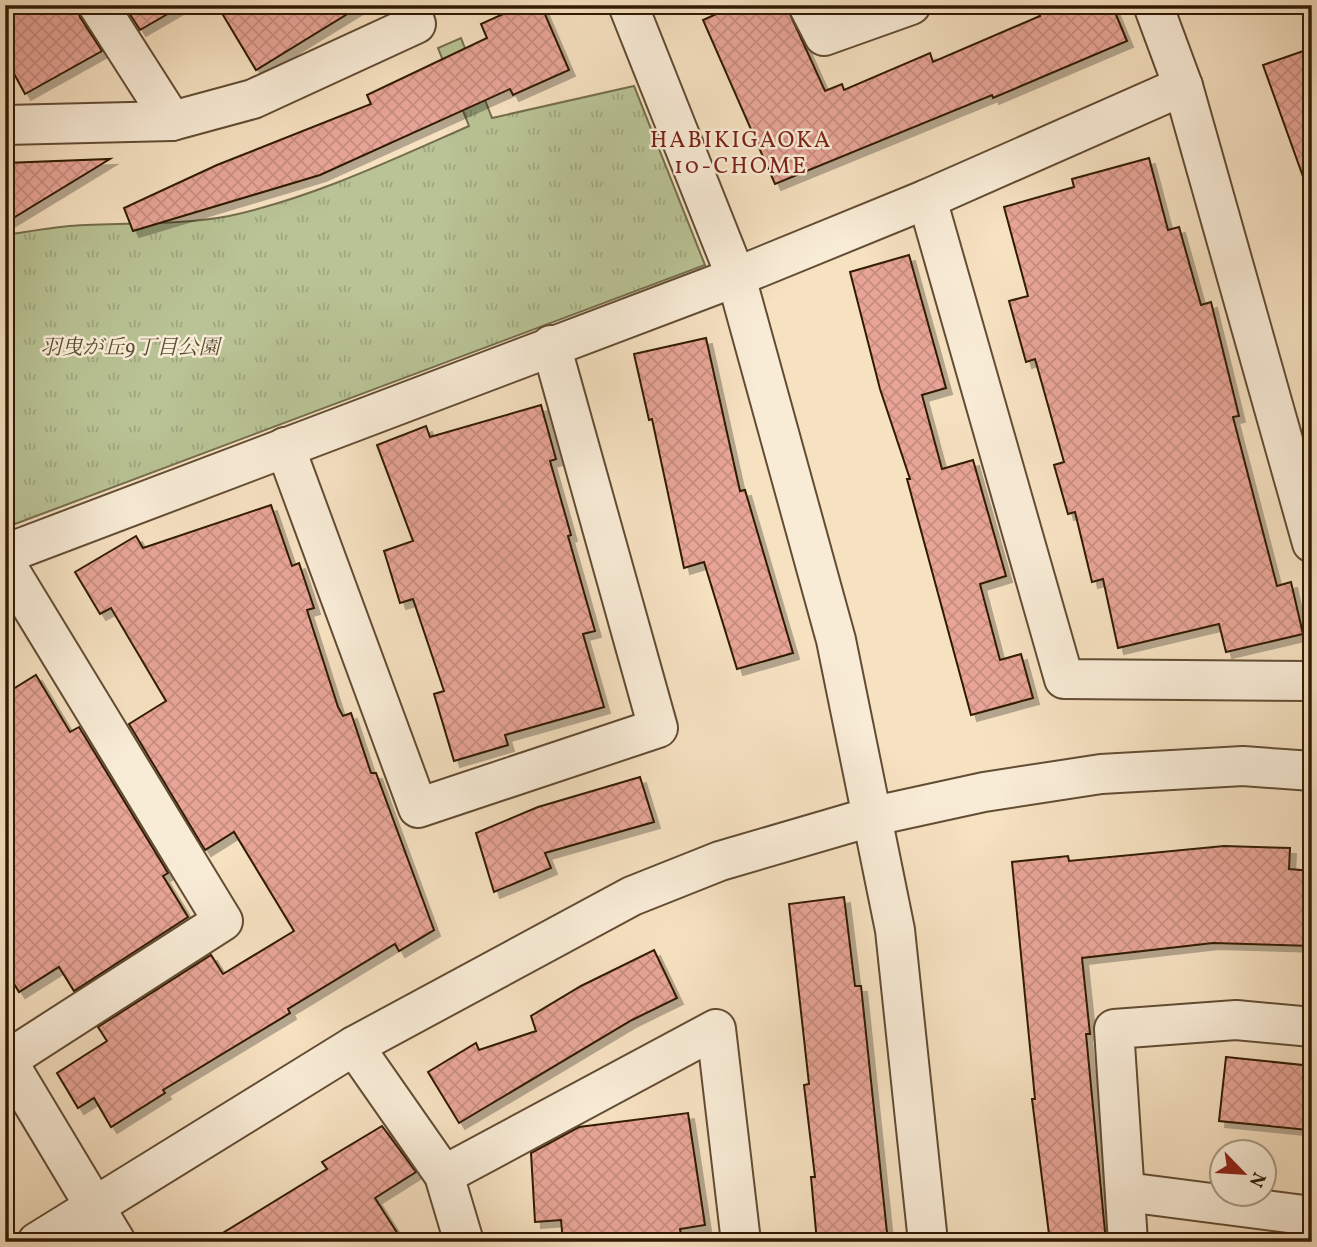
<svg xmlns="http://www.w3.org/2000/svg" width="1317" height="1247" font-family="Vollkorn,'Noto Serif JP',serif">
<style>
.grass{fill:url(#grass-tufts);stroke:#746e4c;stroke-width:2}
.building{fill:url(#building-cross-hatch);stroke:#301a04;stroke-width:2;filter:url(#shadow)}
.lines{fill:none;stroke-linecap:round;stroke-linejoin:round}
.minor-casing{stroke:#624c33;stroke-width:42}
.tertiary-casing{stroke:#624c33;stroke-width:42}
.minor{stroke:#f9ecd7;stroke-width:38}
.tertiary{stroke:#f9ecd7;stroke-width:38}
.labels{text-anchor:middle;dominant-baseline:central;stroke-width:5;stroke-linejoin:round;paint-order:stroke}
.park-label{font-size:21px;font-style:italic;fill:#594d30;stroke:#f9ecd7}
.neighbourhood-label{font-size:23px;letter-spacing:2px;fill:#7a1f14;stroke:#f9ecd7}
</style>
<defs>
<pattern id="grass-tufts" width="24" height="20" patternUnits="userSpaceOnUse" patternTransform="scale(1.75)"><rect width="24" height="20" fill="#b9c395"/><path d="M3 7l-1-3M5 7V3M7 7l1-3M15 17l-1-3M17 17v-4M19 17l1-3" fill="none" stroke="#9fa77f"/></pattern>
<pattern id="building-cross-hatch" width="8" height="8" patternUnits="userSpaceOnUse" patternTransform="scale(1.75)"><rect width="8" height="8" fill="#e8a597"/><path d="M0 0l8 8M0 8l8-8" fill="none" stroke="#c78d80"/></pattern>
<filter id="shadow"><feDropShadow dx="6" dy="6" stdDeviation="0" flood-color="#0004"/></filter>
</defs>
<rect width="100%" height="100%" fill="#f6e1c1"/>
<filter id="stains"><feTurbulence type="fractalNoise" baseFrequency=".00286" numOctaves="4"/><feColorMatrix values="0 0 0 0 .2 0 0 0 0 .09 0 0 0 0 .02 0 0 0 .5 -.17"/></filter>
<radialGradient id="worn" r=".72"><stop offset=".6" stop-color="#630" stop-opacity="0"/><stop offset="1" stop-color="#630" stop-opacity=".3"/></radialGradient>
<path class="grass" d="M461,38L492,118L634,86L705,265L15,524L5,507V235C26,232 48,228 69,226C122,222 176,226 229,216C312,198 392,160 469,126L438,48Z"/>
<g class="building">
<polygon points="5,5 76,5 80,17 102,51 25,94 5,57"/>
<polygon points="124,5 183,5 140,30"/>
<polygon points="217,5 362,5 256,70"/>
<polygon points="523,5 541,5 569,70 513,95 510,89 320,175 133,231 124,208 217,165 371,104 367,95 487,38 481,24"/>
<polygon points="736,5 786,5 825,91 842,84 844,90 930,53 933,62 1040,16 1035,5 1112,5 1127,41 993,98 992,95 775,184 703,20"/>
<polygon points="1312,48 1312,184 1306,185 1263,65"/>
<polygon points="1149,158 1168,230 1179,227 1201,305 1211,302 1239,416 1233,417 1277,586 1291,582 1303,634 1226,652 1219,624 1118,648 1103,579 1092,582 1075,512 1068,514 1054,465 1064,462 1035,359 1026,362 1009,301 1028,296 1004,207 1074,187 1072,179"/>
<polygon points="110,159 5,223 5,163"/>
<polygon points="909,255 946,388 922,395 942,469 973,460 1006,576 980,584 1000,660 1021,654 1033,698 971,715 907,479 910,479 880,389 850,272"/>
<polygon points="706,338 740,491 745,490 793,653 737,669 704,562 684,568 652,419 649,420 634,354"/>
<polygon points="541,405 556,459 550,461 571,535 568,536 595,631 583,634 604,707 505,735 508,745 454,761 434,694 444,691 413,599 400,603 384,551 413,541 377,445 426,426 430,437"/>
<polygon points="271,505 292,566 299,563 314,608 307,610 338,707 343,716 351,713 371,773 376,773 434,930 399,951 395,944 288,1009 290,1013 163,1090 165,1093 111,1127 94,1098 78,1108 57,1073 107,1041 98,1027 211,955 223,974 294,931 234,832 205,850 129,724 166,701 111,608 100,614 75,572 136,536 143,548"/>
<polygon points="36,675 70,732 79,727 168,873 163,876 188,917 74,991 59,967 19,992 5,969 5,694"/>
<polygon points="640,777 654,822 545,853 551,868 494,892 476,833 538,807"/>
<polygon points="1224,846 1290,848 1289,869 1312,871 1312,946 1213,943 1082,958 1090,1034 1086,1034 1106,1242 1050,1242 1032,1099 1035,1099 1012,862 1068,856 1069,861"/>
<polygon points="844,897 855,986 861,986 888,1242 817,1242 811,1177 815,1177 804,1085 809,1084 789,904"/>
<polygon points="654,950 677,998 632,1020 459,1123 428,1072 476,1043 479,1050 536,1031 531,1016 581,986"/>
<polygon points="1226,1057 1312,1066 1308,1130 1219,1121"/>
<polygon points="688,1113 705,1225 680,1229 682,1242 563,1242 561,1220 535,1222 531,1153 579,1127"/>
<polygon points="382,1126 416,1172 375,1198 403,1242 208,1242 327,1169 322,1162"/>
</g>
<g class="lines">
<defs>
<g id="minor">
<polyline points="98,5 172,121"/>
<polyline points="808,5 824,36 911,5"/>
<polyline points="1153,5 1183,86 1312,543"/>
<polyline points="5,125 172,121 253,99 416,24 408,5"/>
<polyline points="927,199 1064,679 1312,681"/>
<polyline points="285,447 418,808 658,728 551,345"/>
<polyline points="5,554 736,277 927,199 1183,86"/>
<polyline points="5,563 223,921 7,1060"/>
<polyline points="354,1046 444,1175 464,1242"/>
<polyline points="5,1057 116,1242"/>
<polyline points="444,1175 716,1029 741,1242"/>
<polyline points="1126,1192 1312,1216"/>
<polyline points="1128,1242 1114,1029 1236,1020 1312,1027"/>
</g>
<g id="tertiary">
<polyline points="628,5 736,277 836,640 895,930 928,1242"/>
<polyline points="37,1242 354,1046 632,896 720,861 874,816 984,792 1101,774 1243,766 1312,771"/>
</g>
</defs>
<use href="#minor" class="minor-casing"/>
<use href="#tertiary" class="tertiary-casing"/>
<use href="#minor" class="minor"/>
<use href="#tertiary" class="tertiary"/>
</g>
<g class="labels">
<g class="park-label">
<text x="130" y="348">羽曳が丘9丁目公園</text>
</g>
<g class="neighbourhood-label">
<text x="741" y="141">HABIKIGAOKA<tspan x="741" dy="26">10-CHOME</tspan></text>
</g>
</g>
<rect width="1317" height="1247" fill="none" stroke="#f6e1c1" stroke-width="28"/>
<rect x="7" y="7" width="1303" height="1233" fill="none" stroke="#301a04" stroke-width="3.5"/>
<rect x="14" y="14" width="1289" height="1219" fill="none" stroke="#301a04" stroke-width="2"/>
<g transform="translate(1243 1173) rotate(115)"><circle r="33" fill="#f9ecd7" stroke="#a99883" stroke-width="2"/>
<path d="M0-5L12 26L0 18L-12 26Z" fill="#8f2418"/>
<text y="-10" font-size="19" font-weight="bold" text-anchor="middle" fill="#301a04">N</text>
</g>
<rect width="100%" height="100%" filter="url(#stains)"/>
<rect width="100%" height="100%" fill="url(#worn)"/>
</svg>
